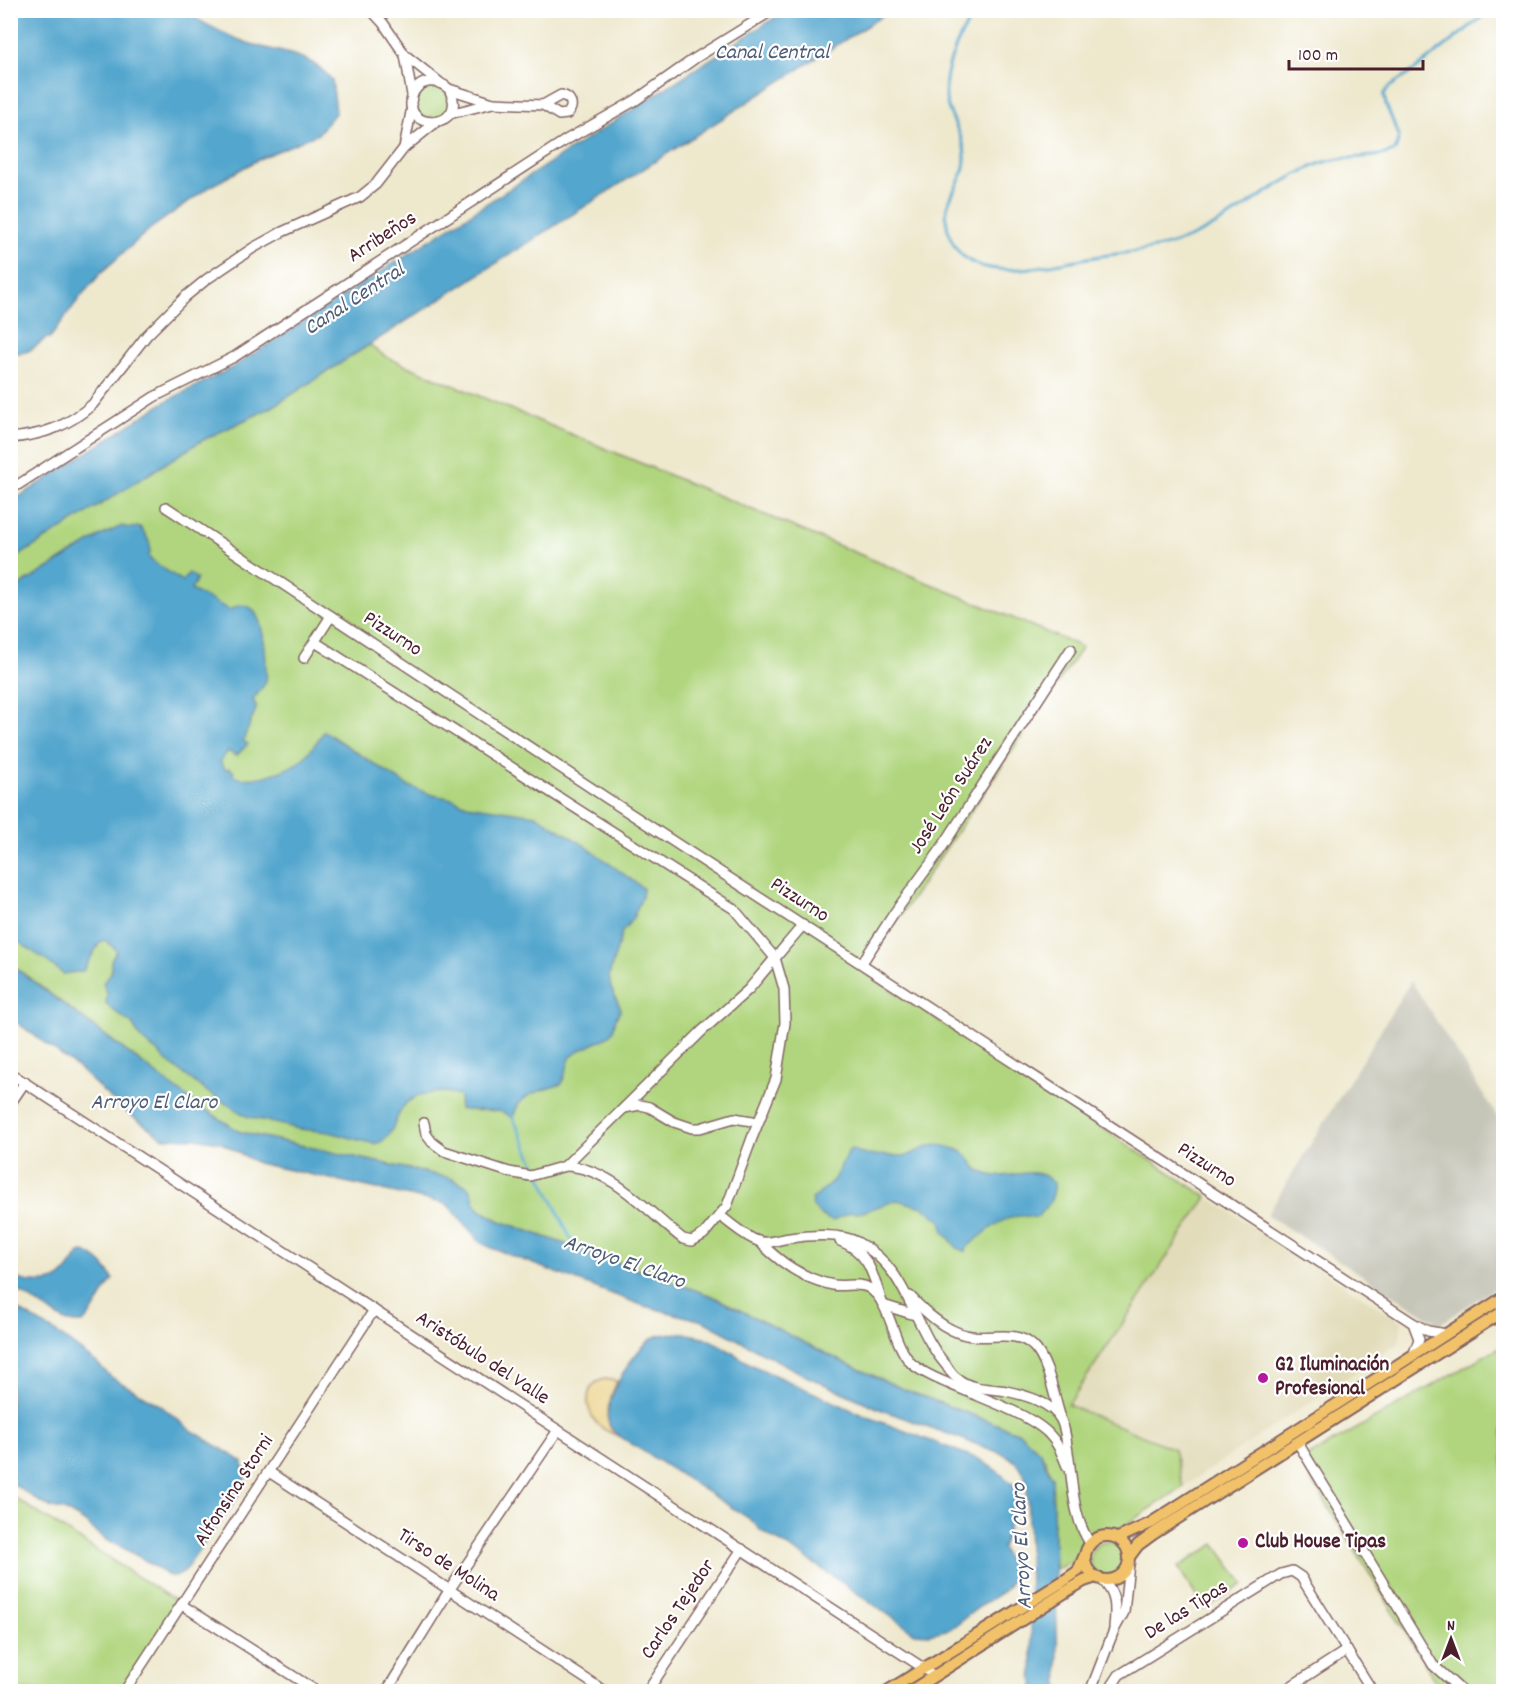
<svg xmlns="http://www.w3.org/2000/svg" width="1514" height="1702" font-family="Dekko,sans-serif">
<style>
.built{fill:#e2dcba}
.industrial{fill:#c5c5b8}
.green{fill:#b0d57e;stroke:#7d7a54;stroke-width:1.5}
.sand{fill:#eeda9e;stroke:#9c7c64;stroke-width:1.5}
.water{fill:#52a6ce;stroke:#4e627c;stroke-width:1.5}
.lines{fill:none;stroke-linecap:round;stroke-linejoin:round}
.stream{stroke:#52a6ce;stroke-width:3}
.minor-casing{stroke:#836564;stroke-width:12}
.major-casing{stroke:#836564;stroke-width:14}
.minor{stroke:#fff;stroke-width:9}
.major{stroke:#f2c26a;stroke-width:10}
.poi-dot{fill:#b5179e;stroke:#fff;stroke-width:2}
.labels{text-anchor:middle;dominant-baseline:central;stroke-width:4.5;stroke-linejoin:round;paint-order:stroke}
.street-label{font-size:21px;fill:#4a1f2b;stroke:#fff}
.poi-label{font-size:21px;font-weight:bold;fill:#4a1f2b;stroke:#fff;text-anchor:start}
.water-label{font-size:22px;font-style:italic;fill:#4e5c74;stroke:#fff}
</style>
<rect width="100%" height="100%" fill="#fff"/>
<filter id="ink" filterUnits="userSpaceOnUse"><feTurbulence type="fractalNoise" baseFrequency=".0167" numOctaves="2"/><feDisplacementMap in="SourceGraphic" scale="12" xChannelSelector="R" yChannelSelector="G"/><feConvolveMatrix kernelMatrix="1 2 1 2 8 2 1 2 1" color-interpolation-filters="sRGB"/></filter>
<filter id="wash" filterUnits="userSpaceOnUse"><feTurbulence type="fractalNoise" baseFrequency=".008" numOctaves="4" result="noise"/><feDisplacementMap in="SourceGraphic" scale="24" xChannelSelector="R" yChannelSelector="G"/><feGaussianBlur stdDeviation="1.35" result="paint"/><feColorMatrix in="noise" values="0 0 0 0 0 0 0 0 0 0 0 0 0 0 0 0 0 1.4 0 .05"/><feComposite in="paint" operator="in"/></filter>
<g filter="url(#wash)">
<rect width="100%" height="100%" fill="#eee8cd"/>
<polygon class="built" points="1207,1197 1402,1322 1399,1343 1183,1487 1174,1449 1068,1405"/>
<polygon class="industrial" points="1411,981 1503,1126 1503,1283 1439,1324 1267,1215"/>
<g class="green">
<path d="M429,86H435L446,91L451,102L443,118L422,117C413,104 413,93 429,86Z"/>
<polygon points="369,345 388,358 1082,647 863,971 1207,1197 1068,1405 1174,1449 1183,1487 1121,1528 1102,1529 1094,1531 1085,1540 1077,1559 1055,1570 1052,1478 1045,1459 1020,1433 903,1389 841,1361 712,1296 500,1221 480,1210 475,1203 471,1190 465,1185 450,1178 240,1132 192,1101 11,964 10,561 201,441 272,407"/>
<polygon points="1503,1345 1503,1691 1442,1691 1300,1461"/>
<polygon points="10,1495 182,1605 124,1691 11,1691"/>
<circle cx="1107" cy="1559" r="17"/>
<polygon points="1215,1544 1244,1584 1204,1609 1178,1567"/>
</g>
<path class="sand" d="M605,1379L617,1381L611,1396V1429L619,1436C610,1433 600,1428 595,1421C584,1405 585,1383 605,1379Z"/>
<g class="water">
<path d="M11,10L185,11C202,23 228,36 248,43C281,54 308,51 332,80L336,112L318,134L259,159L208,188L150,229L103,271L81,296L50,338H46C34,348 27,356 10,352Z"/>
<polygon points="785,11 890,11 272,407 201,441 11,561 11,502 163,403 233,367"/>
<path d="M122,526L129,528L140,527C147,537 153,544 149,556L151,560L182,581L189,573L197,579L191,590L230,610C264,587 266,653 266,671C266,672 267,680 266,681C264,687 257,694 253,700L256,705V709L243,741L248,744L236,756L228,751L220,762L226,770L229,768L234,772L232,775C247,785 289,771 302,759C309,754 320,737 324,731L408,786L433,795L453,799L467,805L536,815L584,845L643,888L642,897L633,918L622,932L609,976L611,988L621,1009L616,1018L613,1031L608,1037L579,1051L570,1058L562,1084C542,1091 520,1092 514,1115L511,1117C497,1106 475,1113 459,1109L460,1097C451,1091 443,1092 433,1093C385,1097 405,1138 374,1144L329,1132L299,1129L246,1116L209,1093L165,1060L160,1054L142,1040L132,1024L110,1008L106,1003L107,994L103,983L111,973V960L117,951L105,940L100,942L83,971L63,974L44,959L11,937V591L100,536Z"/>
<path d="M10,964L192,1101L240,1132L450,1178L465,1185L471,1190L475,1203L480,1210L500,1221L712,1296L841,1361L903,1389L1020,1433L1040,1452L1052,1478L1059,1691H1033L1027,1486C1025,1471 1018,1463 1006,1455L882,1410L808,1377L703,1321L644,1306L494,1249L481,1243L447,1204L257,1163L220,1142L194,1138H164L123,1110L78,1068L11,1018Z"/>
<path d="M939,1145C950,1147 962,1149 969,1158C974,1163 975,1169 982,1172C1004,1183 1025,1167 1043,1175C1047,1176 1050,1181 1054,1183C1055,1198 1047,1209 1036,1218C1008,1208 987,1232 966,1248L965,1252L957,1248L944,1232L941,1221L923,1207L897,1200L863,1212L855,1213L851,1212L833,1221C823,1218 812,1210 811,1199L817,1196L834,1179L849,1150L852,1149L865,1155L906,1156L930,1146Z"/>
<path d="M84,1252C95,1255 108,1269 113,1279C102,1294 96,1310 83,1323H74L65,1321L20,1292L11,1283V1274C17,1279 25,1282 33,1282C60,1285 66,1274 79,1253Z"/>
<polygon points="10,1305 54,1331 96,1362 111,1377 160,1405 188,1428 243,1462 245,1479 236,1499 183,1573 177,1576 169,1576 143,1559 116,1544 106,1540 93,1530 88,1524 64,1510 52,1508 40,1502 11,1482"/>
<path d="M683,1333L703,1337L720,1345L752,1365L863,1415L981,1460L997,1471L1014,1485L1016,1500L1002,1548L1011,1569L1012,1580L1004,1591L983,1604L950,1629L929,1634L915,1633L800,1554L761,1531L750,1519L619,1436C614,1432 609,1428 608,1421C604,1398 635,1347 655,1337C663,1333 674,1334 683,1333Z"/>
</g>
<g class="lines">
<g class="stream">
<path d="M977,10C959,34 938,77 948,107C955,128 969,144 964,167C961,184 945,200 946,217C952,294 1039,266 1088,258C1125,252 1163,251 1198,234C1240,214 1276,181 1319,164C1344,154 1370,161 1395,151L1399,136L1386,105L1384,95L1389,87L1416,69L1491,10"/>
<polyline points="512,1116 577,1252"/>
</g>
</g>
</g>
<g filter="url(#ink)">
<g class="lines">
<defs>
<g id="minor">
<polyline points="371,10 383,23 405,55"/>
<path d="M449,89C471,129 402,133 412,97C417,79 437,78 449,89L493,103L449,114"/>
<polyline points="412,95 405,55 439,82"/>
<path d="M561,95C571,97 575,106 567,114L559,115L543,105Z"/>
<polyline points="493,103 543,105"/>
<polyline points="412,107 404,148 435,123"/>
<path d="M10,438C44,435 68,426 93,404L147,335L186,296L207,279L253,248L282,232L360,197L376,184L404,148"/>
<polyline points="10,490 154,397 234,357 566,140 636,100 694,59 773,10"/>
<polyline points="166,507 605,797 1413,1323 1428,1331 1446,1334"/>
<path d="M315,642L734,909L775,958L784,989L785,1023L776,1079L752,1138L727,1206L704,1234L692,1241L683,1239C649,1213 611,1167 565,1166"/>
<polyline points="304,658 331,616"/>
<polyline points="862,963 895,912 939,852 1071,649"/>
<polyline points="10,1073 928,1671"/>
<polyline points="10,1104 25,1082"/>
<polyline points="624,1108 640,1105 649,1107 674,1122 692,1128 700,1128 734,1118 758,1122"/>
<polyline points="424,1123 426,1134 432,1142 444,1151 509,1172 530,1176 565,1166 703,1030 749,989 803,925"/>
<path d="M720,1216C732,1224 745,1237 758,1241C769,1245 779,1239 790,1238C808,1235 841,1233 857,1242C909,1268 911,1325 946,1365C949,1370 953,1376 958,1379C972,1390 989,1388 1006,1391C1024,1395 1052,1402 1061,1420C1065,1428 1066,1437 1067,1446C1073,1478 1071,1515 1090,1543"/>
<path d="M759,1241C779,1262 804,1279 833,1285C844,1287 859,1282 869,1288C891,1302 892,1343 911,1363C921,1372 935,1378 947,1383C974,1395 1030,1414 1049,1434C1058,1443 1062,1454 1067,1466"/>
<path d="M840,1241C871,1253 873,1277 883,1305L915,1315"/>
<path d="M910,1296C925,1312 944,1330 966,1335C988,1341 1015,1328 1033,1346C1048,1360 1054,1396 1060,1415"/>
<polyline points="1413,1356 1419,1339 1413,1323"/>
<polyline points="1298,1443 1433,1665 1463,1692"/>
<polyline points="269,1472 606,1692"/>
<path d="M1101,1579C1117,1593 1116,1608 1114,1627"/>
<polyline points="182,1605 318,1692"/>
<polyline points="124,1692 374,1310"/>
<polyline points="386,1692 450,1589 558,1430"/>
<polyline points="647,1692 742,1549"/>
<polyline points="1090,1692 1114,1630 1124,1612 1129,1563"/>
<polyline points="1108,1692 1119,1675 1281,1574 1292,1571 1301,1577 1373,1692"/>
<polyline points="1282,1692 1347,1650"/>
</g>
<g id="major">
<circle cx="1107" cy="1558" r="22"/>
<polyline points="1118,1538 1151,1523 1504,1297"/>
<polyline points="1129,1557 1138,1545 1153,1534 1504,1311"/>
<polyline points="886,1692 1065,1580 1078,1571 1084,1557"/>
<polyline points="909,1692 1067,1591 1084,1581 1096,1577"/>
</g>
</defs>
<use href="#minor" class="minor-casing"/>
<use href="#major" class="major-casing"/>
<use href="#minor" class="minor"/>
<use href="#major" class="major"/>
</g>
</g>
<g class="poi-dot">
<circle cx="1263" cy="1378" r="6"/>
<circle cx="1243" cy="1543" r="6"/>
</g>
<g class="labels">
<g class="street-label">
<text transform="translate(383 238) rotate(-33)">Arribeños</text>
<text transform="translate(392 635) rotate(33)">Pizzurno</text>
<text transform="translate(952 796) rotate(-57)">José León Suárez</text>
<text transform="translate(799 901) rotate(33)">Pizzurno</text>
<text transform="translate(1206 1166) rotate(33)">Pizzurno</text>
<text transform="translate(482 1359) rotate(33)">Aristóbulo del Valle</text>
<text transform="translate(235 1491) rotate(-57)">Alfonsina Storni</text>
<text transform="translate(448 1566) rotate(33)">Tirso de Molina</text>
<text transform="translate(679 1610) rotate(-56)">Carlos Tejedor</text>
<text transform="translate(1187 1611) rotate(-32)">De las Tipas</text>
</g>
<g class="poi-label">
<text x="1275" y="1366">G2 Iluminación<tspan x="1275" dy="24">Profesional</tspan></text>
<text x="1255" y="1543">Club House Tipas</text>
</g>
<g class="water-label">
<text x="772" y="53">Canal Central</text>
<text transform="translate(355 300) rotate(-33)">Canal Central</text>
<text x="154" y="1103">Arroyo El Claro</text>
<text transform="translate(624 1263) rotate(19)">Arroyo El Claro</text>
<text transform="translate(1023 1546) rotate(-93)">Arroyo El Claro</text>
</g>
</g>
<rect width="1514" height="1702" fill="none" stroke="#fff" stroke-width="36"/>
<g transform="translate(1451 1639)" stroke="#ffffff" stroke-width="4.5" paint-order="stroke">
<path d="M0-4.5L10 22L0 15L-10 22Z" fill="#4a1f2b"/>
<text y="-9" font-size="16" font-weight="bold" text-anchor="middle" fill="#4a1f2b">N</text>
</g>
<path d="M1289 60v9h134v-9" fill="none" stroke="#4a1f2b" stroke-width="3"/>
<text x="1298" y="60" font-size="18" fill="#4a1f2b" stroke="#ffffff" stroke-width="4.5" paint-order="stroke">100 m</text>
</svg>
